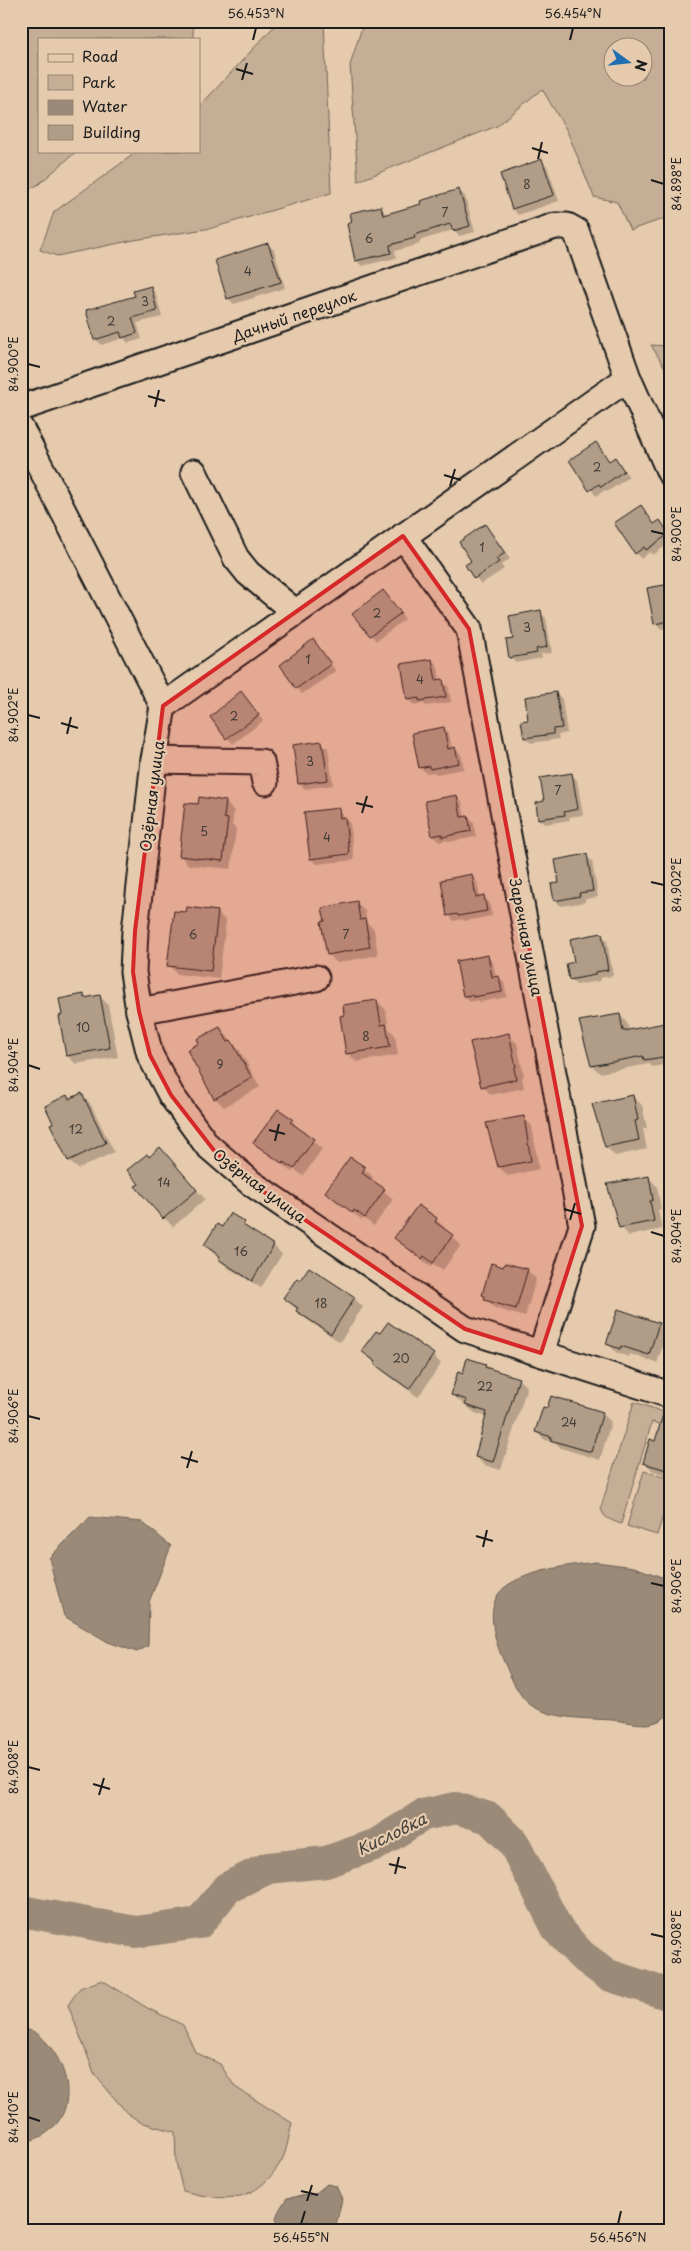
<svg xmlns="http://www.w3.org/2000/svg" width="691" height="2251" font-family="'Playpen Sans',sans-serif">
<style>
.green{fill:#c5ae95;stroke:#706558;fill-rule:evenodd}
.water{fill:#9b8a78;stroke:#685e53}
.shadow{fill:#0003}
.lines{fill:none;stroke-linecap:round;stroke-linejoin:round}
.river{stroke:#9b8a78;stroke-width:32}
.building{fill:#b19c87;stroke:#1c1c1c}
.minor-casing{stroke:#1c1c1c;stroke-width:29}
.minor{stroke:#e6caad;stroke-width:25}
.marked{fill:#d62828;fill-opacity:0.2;stroke:#d62828;stroke-width:4;stroke-linejoin:round}
.ticks{fill:none;stroke:#1c1c1c;stroke-width:2}
.labels{text-anchor:middle;dominant-baseline:central;stroke-width:4.5;stroke-linejoin:round;paint-order:stroke}
.number-label{font-size:12px;fill:#413c37}
.street-label{font-size:15px;fill:#1c1c1c;stroke:#e6caad}
.water-label{font-size:16px;font-style:italic;fill:#423d38;stroke:#e6caad}
.neatline{fill:none;stroke:#1c1c1c;stroke-width:2}
.ticks-label{font-size:12px;text-anchor:middle;fill:#1c1c1c}
</style>
<rect width="100%" height="100%" fill="#e6caad"/>
<filter id="ink" filterUnits="userSpaceOnUse"><feTurbulence type="fractalNoise" baseFrequency=".02" numOctaves="2"/><feDisplacementMap in="SourceGraphic" scale="10" xChannelSelector="R" yChannelSelector="G"/><feConvolveMatrix kernelMatrix="1 2 1 2 8 2 1 2 1" color-interpolation-filters="sRGB"/></filter>
<g filter="url(#ink)">
<g class="green">
<polygon points="21,21 189,21 193,25 193,39 39,39 39,151 77,151 39,184 21,194"/>
<polygon points="279,21 324,21 331,193 212,228 134,240 57,256 40,250 54,212 138,151 199,151 199,107"/>
<path d="M364,21H670V217L630,230L617,202L594,197L567,131L542,89L497,126L358,181L350,65ZM614,48H644V78H614Z"/>
<polygon points="651,345 670,346 670,376"/>
<path d="M634,1402L670,1414V1427L652,1422L621,1524C611,1520 602,1518 601,1507Z"/>
<polygon points="644,1471 670,1479 670,1492 657,1535 627,1526"/>
<path d="M102,1980L149,2009L183,2025L195,2052L220,2064L235,2087L292,2123C289,2135 287,2150 282,2160C256,2204 227,2202 183,2191L176,2162L175,2132L140,2122L127,2113L95,2075L68,2005L80,1988Z"/>
</g>
<g class="water">
<polygon points="90,1517 142,1522 171,1546 149,1602 148,1646 137,1652 108,1642 64,1616 49,1558"/>
<path d="M596,1562L634,1567L670,1580V1713C663,1720 656,1723 646,1724C635,1724 623,1721 612,1720C586,1718 550,1720 528,1703C516,1692 508,1671 502,1657C495,1641 488,1615 496,1598C508,1572 571,1565 596,1562Z"/>
<path d="M21,2028C27,2030 35,2031 39,2035C66,2058 81,2106 49,2131C42,2137 31,2142 21,2141Z"/>
<path d="M327,2184L336,2186L342,2199L335,2229L280,2230C270,2221 281,2207 287,2198L315,2194Z"/>
</g>
<g class="shadow">
<polygon points="542,161 547,166 559,201 518,215 513,209 501,174"/>
<polygon points="459,191 465,196 475,232 459,236 453,230 419,241 420,244 395,251 396,258 362,266 356,260 381,208 387,215 423,205"/>
<polygon points="268,245 274,250 285,288 234,304 228,298"/>
<polygon points="150,288 156,294 162,317 137,323 142,339 128,343 124,338 101,345 96,339 136,297"/>
<polygon points="595,444 610,462 614,459 620,465 629,477 607,492 605,490 596,496 571,461"/>
<polygon points="640,506 655,525 660,522 670,534 670,543 653,555 650,552 641,559 636,553"/>
<polygon points="485,525 510,559 501,565 504,569 481,584 466,565 473,561"/>
<polygon points="670,585 670,628 661,630 656,624 648,589"/>
<polygon points="383,591 405,619 376,641 354,614"/>
<polygon points="540,612 546,618 552,653 541,654 542,658 516,663 510,657 515,640"/>
<polygon points="313,641 336,671 302,694 297,688"/>
<polygon points="432,660 438,666 440,681 448,686 451,702 426,706 423,703 414,705 408,699"/>
<polygon points="670,670 670,699 664,671"/>
<polygon points="556,693 562,699 567,733 558,735 559,739 531,743 525,738 530,721"/>
<polygon points="246,698 263,721 233,744 211,717"/>
<polygon points="444,728 449,734 452,749 455,749 461,754 464,769 436,774 434,772 426,773 420,767"/>
<polygon points="322,743 328,748 333,785 305,789 299,784"/>
<polygon points="571,774 577,780 583,815 569,817 570,820 545,824 539,819 545,802"/>
<polygon points="456,797 462,802 465,818 468,817 474,823 476,837 449,842 447,840 439,842 433,836"/>
<polygon points="225,802 234,811 232,825 236,829 231,869 189,865 180,856 199,805"/>
<polygon points="338,809 350,824 354,860 317,864 311,859"/>
<polygon points="586,856 592,861 598,897 585,899 585,902 561,906 555,900 561,884"/>
<polygon points="472,876 477,882 480,897 483,896 489,902 492,916 465,921 462,919 454,921 449,915"/>
<polygon points="356,903 365,911 367,923 374,929 378,955 337,963 328,954"/>
<polygon points="217,912 226,921 219,979 177,974 169,965"/>
<polygon points="602,935 607,941 613,976 600,978 600,981 576,985 570,979 576,963"/>
<polygon points="487,956 493,962 496,978 499,977 504,983 507,997 480,1002 478,1000 470,1002 464,996"/>
<polygon points="83,996 86,999 100,996 108,1005 118,1057 76,1064 67,1056"/>
<polygon points="377,1001 386,1010 389,1029 395,1035 398,1055 356,1062 348,1053"/>
<polygon points="620,1015 627,1023 629,1031 670,1023 670,1064 653,1067 649,1064 600,1073 592,1066"/>
<polygon points="220,1028 240,1051 260,1087 224,1107 215,1098 189,1050"/>
<polygon points="508,1035 517,1043 524,1076 522,1077 524,1088 491,1095 483,1086"/>
<polygon points="82,1095 90,1103 114,1152 78,1169 69,1161 52,1124 54,1123 67,1097 70,1100"/>
<polygon points="633,1097 642,1105 647,1128 643,1129 647,1149 615,1156 606,1147"/>
<polygon points="523,1117 532,1126 539,1169 508,1176 499,1167"/>
<polygon points="292,1120 300,1130 322,1149 303,1176 294,1169 292,1172 255,1143"/>
<polygon points="160,1149 205,1199 173,1227 137,1187 141,1184 149,1158"/>
<polygon points="364,1168 373,1177 371,1180 393,1199 374,1226 363,1218 362,1220 326,1192"/>
<polygon points="648,1177 657,1186 661,1209 658,1210 662,1229 629,1236 621,1227"/>
<polygon points="230,1215 274,1246 282,1254 261,1288 228,1268 205,1245 222,1229"/>
<polygon points="436,1219 445,1228 444,1230 461,1245 443,1270 433,1264 431,1267 395,1238"/>
<polygon points="504,1268 527,1270 536,1279 525,1317 494,1308 483,1294"/>
<polygon points="309,1269 354,1298 363,1307 340,1342 306,1319 285,1298 301,1282"/>
<polygon points="658,1324 667,1333 657,1363 630,1354 629,1357 617,1353 608,1344"/>
<polygon points="363,1351 433,1355 441,1364 418,1397 385,1373"/>
<polygon points="485,1365 491,1370 518,1379 527,1387 501,1470 484,1465 476,1457 487,1417 475,1413 452,1395 464,1374"/>
<polygon points="602,1413 611,1422 600,1460 561,1448 556,1443 545,1440 536,1432"/>
<polygon points="670,1429 670,1481 663,1474 653,1471 644,1462 656,1442"/>
</g>
<g class="lines">
<polyline class="river" points="21,1911 136,1932 199,1923 227,1888 268,1868 326,1862 377,1844 423,1815 456,1808 489,1818 513,1842 558,1930 581,1955 608,1975 670,1995"/>
</g>
<g class="building">
<polygon points="542,159 554,195 512,209 500,174"/>
<polygon points="459,189 470,226 453,231 450,224 414,235 415,238 390,245 391,253 355,261 347,224 352,222 350,213 381,206 383,215 421,204 420,201"/>
<polygon points="268,243 281,282 227,299 215,260"/>
<polygon points="151,286 157,311 132,318 137,333 122,338 120,332 94,340 86,310 135,296 133,291"/>
<polygon points="596,442 609,461 615,457 624,471 601,487 599,484 589,491 569,460"/>
<polygon points="641,505 654,524 660,520 669,534 646,550 644,547 635,554 614,523"/>
<polygon points="485,524 505,553 496,559 499,562 474,579 465,565 471,561 459,542"/>
<polygon points="670,584 670,621 654,624 647,588"/>
<polygon points="383,590 401,613 370,636 352,614"/>
<polygon points="541,610 547,647 536,649 537,653 509,658 506,640 513,639 509,616"/>
<polygon points="313,639 331,664 296,689 280,665"/>
<polygon points="432,659 436,680 443,679 446,697 419,701 419,698 407,700 401,664"/>
<polygon points="241,691 259,715 226,739 210,717"/>
<polygon points="556,692 562,728 553,729 553,734 524,738 521,721 528,720 525,697"/>
<polygon points="444,727 448,749 455,747 459,763 430,769 429,766 419,768 412,733"/>
<polygon points="322,741 328,780 298,784 293,745"/>
<polygon points="572,773 578,809 564,812 565,815 538,819 536,803 544,801 540,778"/>
<polygon points="457,795 461,817 468,816 471,831 442,837 442,834 432,836 425,801"/>
<polygon points="199,797 226,801 224,818 228,819 223,861 179,856 185,803 198,804"/>
<polygon points="339,808 340,818 345,817 349,854 310,859 304,812"/>
<polygon points="587,854 593,891 579,893 580,896 554,901 551,884 559,883 555,860"/>
<polygon points="472,874 476,897 484,895 487,911 458,916 457,914 447,916 441,880"/>
<polygon points="357,901 360,920 365,919 370,947 327,955 321,922 325,921 322,908"/>
<polygon points="187,907 218,911 211,971 167,966 174,911 186,912"/>
<polygon points="602,933 608,970 595,972 595,975 569,980 566,964 574,962 570,939"/>
<polygon points="488,955 492,977 499,976 502,992 473,997 473,995 463,996 456,961"/>
<polygon points="84,994 84,998 100,995 110,1048 66,1056 59,1016 62,1015 59,999"/>
<polygon points="377,1000 381,1025 386,1024 390,1047 346,1054 340,1016 344,1015 343,1005"/>
<polygon points="620,1014 623,1031 670,1022 670,1056 644,1060 643,1056 591,1066 579,1021"/>
<polygon points="220,1027 228,1042 231,1040 252,1078 214,1099 187,1050 199,1043 197,1039"/>
<polygon points="509,1033 516,1067 514,1068 516,1079 481,1087 470,1042"/>
<polygon points="82,1093 106,1143 68,1161 50,1124 53,1123 45,1106 67,1095 69,1099"/>
<polygon points="633,1095 638,1120 635,1121 639,1140 605,1147 592,1104"/>
<polygon points="278,1109 293,1119 290,1122 314,1139 294,1169 284,1162 283,1164 253,1143"/>
<polygon points="524,1116 531,1161 498,1167 486,1123"/>
<polygon points="160,1147 197,1190 163,1219 135,1186 139,1184 127,1170 147,1154 149,1157"/>
<polygon points="350,1157 365,1167 362,1173 385,1189 365,1218 354,1210 353,1213 325,1192"/>
<polygon points="649,1176 653,1200 650,1201 654,1221 619,1228 607,1184"/>
<polygon points="418,1205 437,1218 435,1222 453,1235 433,1263 424,1256 422,1259 394,1238"/>
<polygon points="230,1213 245,1222 243,1225 274,1245 252,1281 218,1259 220,1256 204,1245 217,1224 222,1227"/>
<polygon points="491,1263 503,1267 505,1263 528,1269 516,1309 484,1300 485,1296 482,1295"/>
<polygon points="309,1267 355,1297 331,1334 296,1311 298,1308 283,1298 297,1278 300,1280"/>
<polygon points="618,1309 659,1323 649,1355 621,1346 620,1349 606,1344"/>
<polygon points="388,1322 434,1354 409,1389 374,1364 376,1362 361,1351 376,1331 380,1333"/>
<polygon points="467,1358 486,1364 485,1367 519,1378 493,1462 475,1457 487,1412 465,1405 467,1400 451,1395 458,1371 463,1373"/>
<polygon points="551,1396 603,1412 591,1452 550,1440 552,1437 535,1432 543,1407 547,1408"/>
<polygon points="665,1408 670,1409 670,1471 643,1463 650,1439 655,1441"/>
</g>
<g class="lines">
<defs>
<g id="minor">
<polyline points="21,408 555,226 567,226 576,231 628,378 670,473"/>
<polyline points="21,429 163,706"/>
<polyline points="194,472 236,558 248,573 295,612"/>
<polyline points="403,536 469,629 582,1226 541,1353"/>
<polyline points="163,706 154,760 135,931 133,972 139,1011 150,1055 171,1095 207,1145 251,1183 465,1329 670,1395"/>
<polyline points="163,706 628,378"/>
<polyline points="154,760 261,762 265,782"/>
<polyline points="139,1011 316,978"/>
</g>
</defs>
<use href="#minor" class="minor-casing"/>
<use href="#minor" class="minor"/>
</g>
</g>
<path class="marked" d="M403,536L469,629L582,1226L541,1353L465,1329L251,1183L216,1153L171,1095L150,1055L139,1011L133,972L135,931L163,706Z"/>
<path class="ticks" d="M253,40L256,28M570,40L573,28M236,69L253,74M242,80L247,63M532,148L548,153M538,159L542,142M651,180L664,184M28,364L40,367M148,396L165,401M155,407L159,390M444,475L461,480M450,486L455,469M651,531L664,534M28,715L40,718M61,723L78,728M67,734L71,717M356,803L373,807M362,813L367,796M651,882L664,885M28,1065L40,1069M269,1130L285,1134M275,1141L279,1124M564,1209L581,1214M570,1220L575,1203M651,1232L664,1236M28,1416L40,1419M181,1457L198,1462M187,1468L192,1451M476,1536L493,1541M483,1547L487,1530M651,1583L664,1586M28,1767L40,1770M93,1784L110,1789M99,1795L104,1778M389,1864L406,1868M395,1874L399,1857M651,1934L664,1937M28,2117L40,2121M301,2191L318,2195M307,2201L312,2185M301,2224L305,2211M618,2224L621,2211"/>
<g class="labels">
<g class="number-label">
<text x="527" y="184">8</text>
<text x="445" y="212">7</text>
<text x="369" y="238">6</text>
<text x="248" y="271">4</text>
<text x="145" y="301">3</text>
<text x="111" y="321">2</text>
<text x="597" y="467">2</text>
<text x="482" y="547">1</text>
<text x="377" y="613">2</text>
<text x="527" y="627">3</text>
<text x="308" y="659">1</text>
<text x="420" y="679">4</text>
<text x="234" y="716">2</text>
<text x="310" y="761">3</text>
<text x="558" y="790">7</text>
<text x="204" y="831">5</text>
<text x="327" y="837">4</text>
<text x="193" y="934">6</text>
<text x="346" y="934">7</text>
<text x="83" y="1027">10</text>
<text x="366" y="1036">8</text>
<text x="220" y="1064">9</text>
<text x="76" y="1129">12</text>
<text x="164" y="1182">14</text>
<text x="241" y="1251">16</text>
<text x="321" y="1303">18</text>
<text x="401" y="1358">20</text>
<text x="485" y="1386">22</text>
<text x="569" y="1422">24</text>
</g>
<g class="street-label">
<text transform="translate(294 315) rotate(-19)">Дачный переулок</text>
<text transform="translate(151 796) rotate(-83)">Озёрная улица</text>
<text transform="translate(527 937) rotate(79)">Заречная улица</text>
<text transform="translate(260 1185) rotate(37)">Озёрная улица</text>
</g>
<g class="water-label">
<text transform="translate(391 1833) rotate(-26)">Кисловка</text>
</g>
</g>
<rect width="691" height="2251" fill="none" stroke="#e6caad" stroke-width="55"/>
<rect x="38" y="38" width="162" height="115" fill="#e6caad" stroke="#958473"/>
<rect x="48" y="54" width="25" height="8" fill="#e6caad" stroke="#958473"/>
<text x="82" y="62" font-size="15" fill="#1c1c1c">Road</text>
<rect x="48" y="75" width="25" height="15" fill="#c5ae95" stroke="#958473"/>
<text x="82" y="88" font-size="15" fill="#1c1c1c">Park</text>
<rect x="48" y="100" width="25" height="15" fill="#9b8a78" stroke="#958473"/>
<text x="82" y="112" font-size="15" fill="#1c1c1c">Water</text>
<rect x="48" y="125" width="25" height="15" fill="#b19c87" stroke="#958473"/>
<text x="82" y="138" font-size="15" fill="#1c1c1c">Building</text>
<g transform="translate(628 62) rotate(105)"><circle r="24" fill="#e6caad" stroke="#958473"/>
<path d="M0-4L9 19L0 12L-9 19Z" fill="#1f6fb2"/>
<text y="-8" font-size="14" font-weight="bold" text-anchor="middle" fill="#1c1c1c">N</text>
</g>
<rect x="28" y="28" width="636" height="2196" class="neatline"/>
<g class="ticks-label">
<text x="256" y="18">56.453°N</text>
<text x="573" y="18">56.454°N</text>
<text transform="translate(677 184) rotate(-90)" y="4">84.898°E</text>
<text transform="translate(14 364) rotate(-90)" y="4">84.900°E</text>
<text transform="translate(677 534) rotate(-90)" y="4">84.900°E</text>
<text transform="translate(14 715) rotate(-90)" y="4">84.902°E</text>
<text transform="translate(677 885) rotate(-90)" y="4">84.902°E</text>
<text transform="translate(14 1065) rotate(-90)" y="4">84.904°E</text>
<text transform="translate(677 1236) rotate(-90)" y="4">84.904°E</text>
<text transform="translate(14 1416) rotate(-90)" y="4">84.906°E</text>
<text transform="translate(677 1586) rotate(-90)" y="4">84.906°E</text>
<text transform="translate(14 1767) rotate(-90)" y="4">84.908°E</text>
<text transform="translate(677 1937) rotate(-90)" y="4">84.908°E</text>
<text transform="translate(14 2117) rotate(-90)" y="4">84.910°E</text>
<text x="301" y="2242">56.455°N</text>
<text x="618" y="2242">56.456°N</text>
</g>
</svg>
